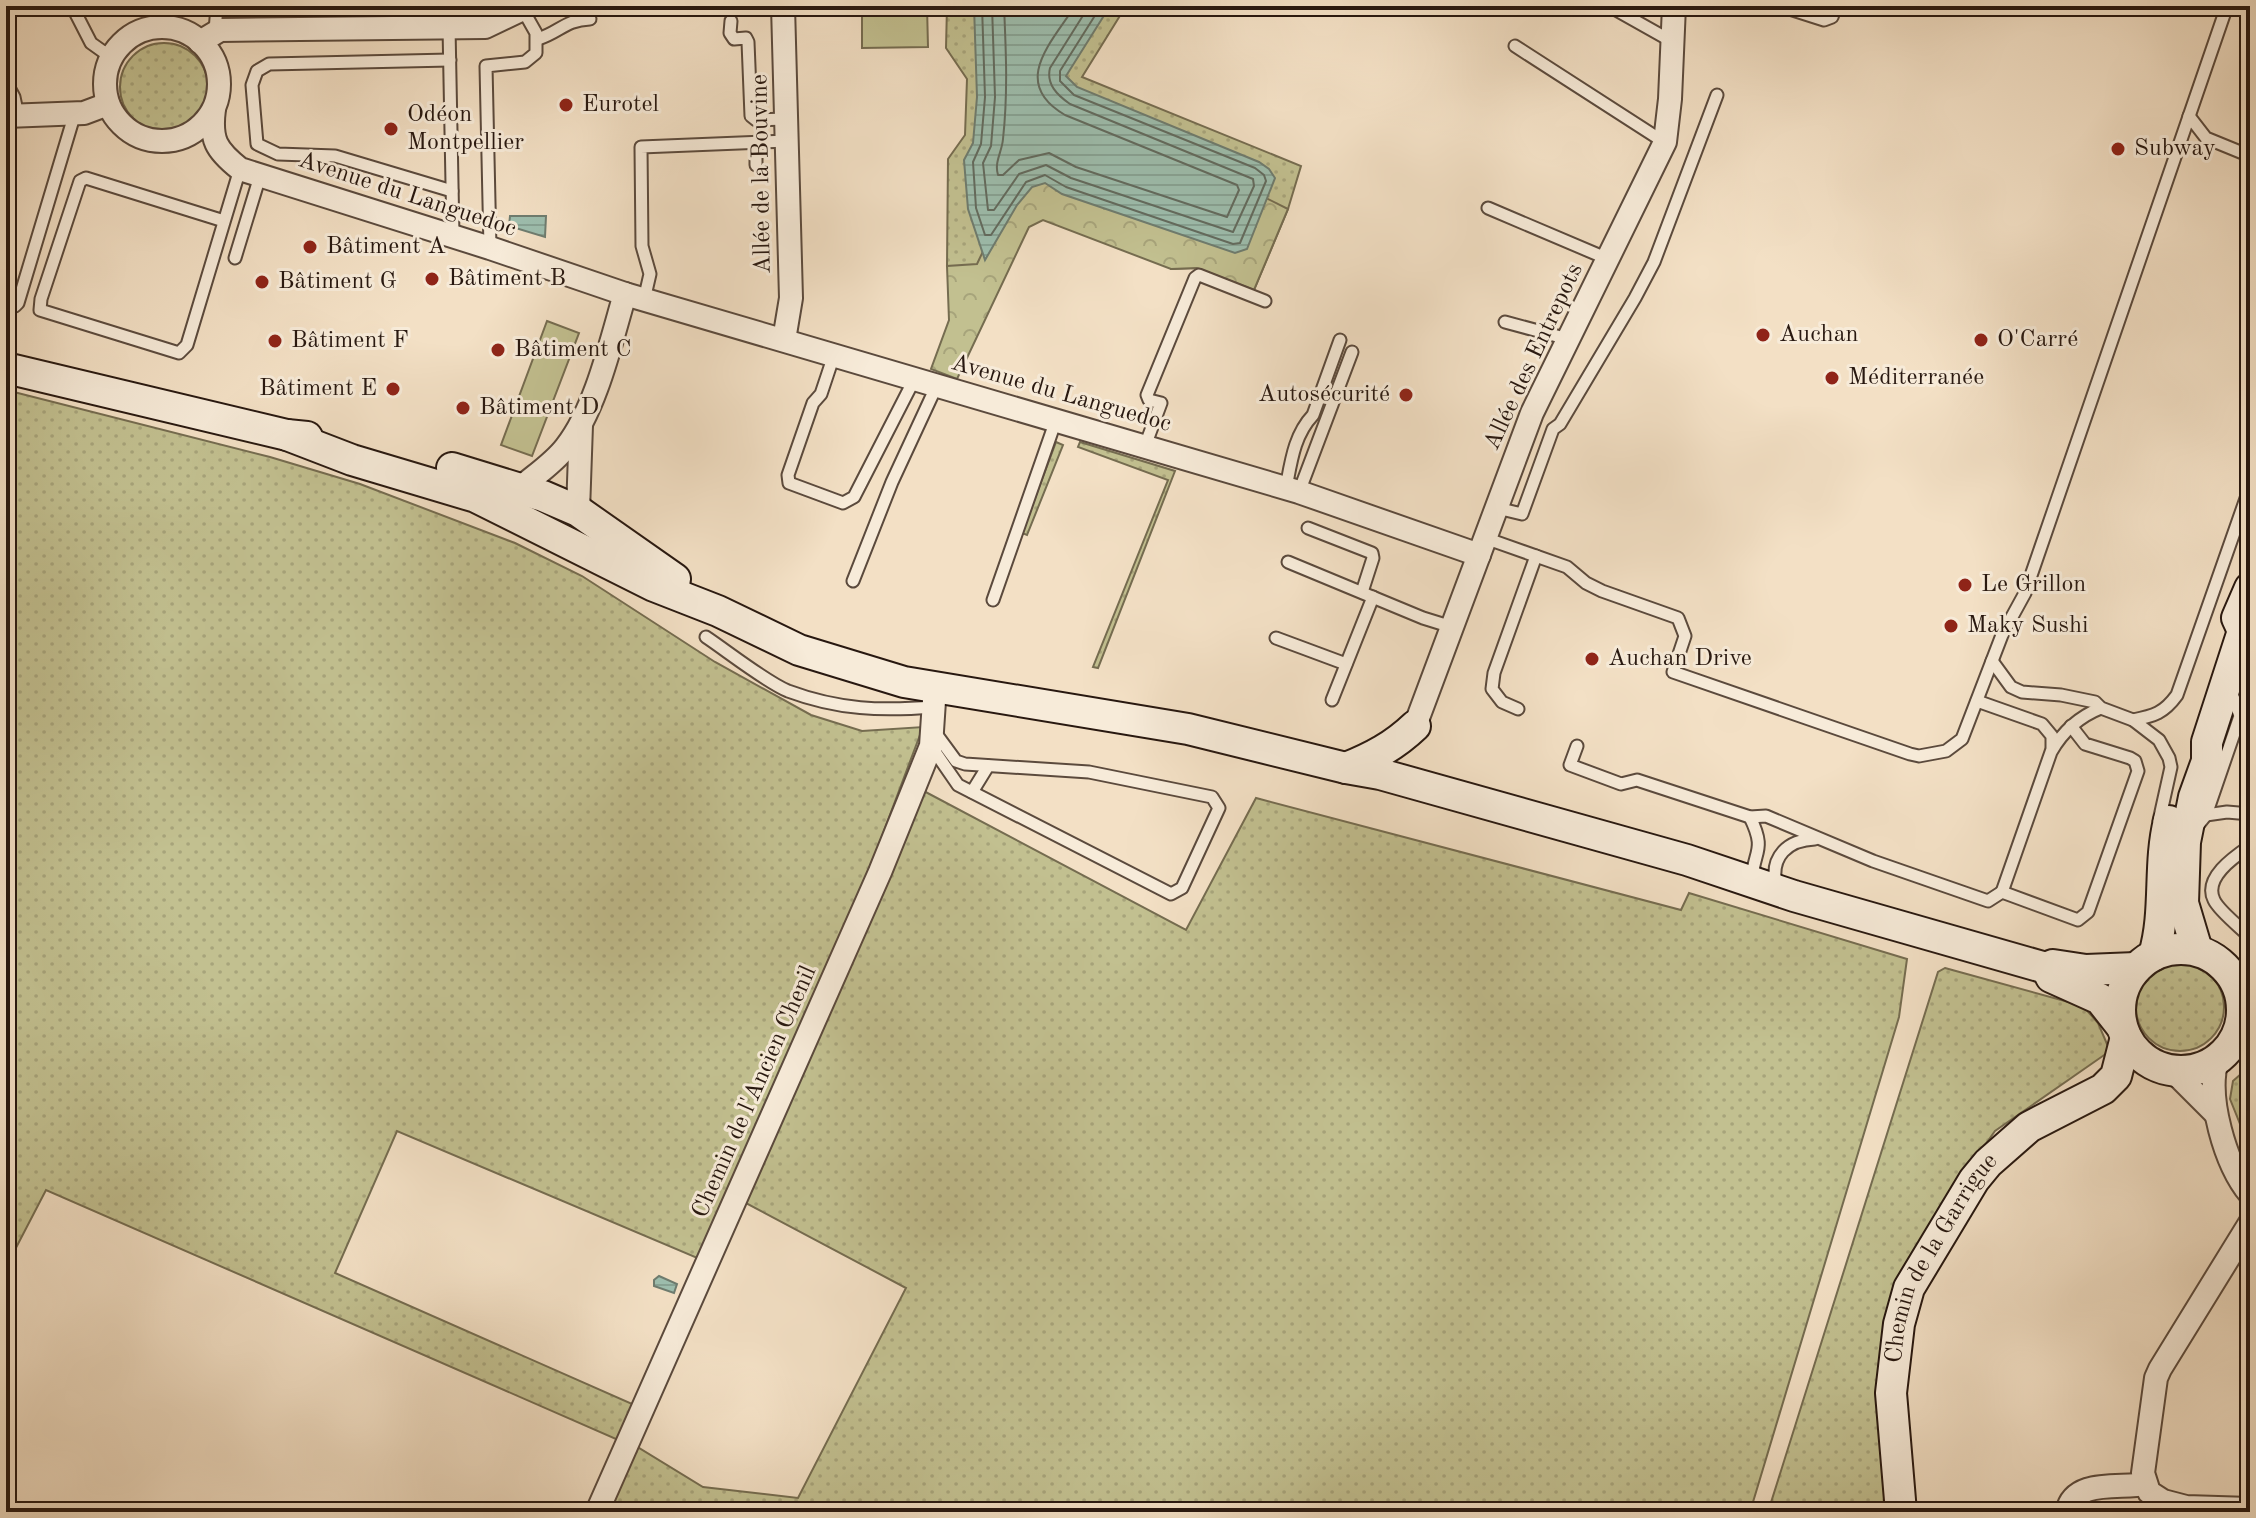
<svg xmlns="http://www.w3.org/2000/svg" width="2256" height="1518" font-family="'Old Standard TT',serif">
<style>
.grass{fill:url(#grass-dots);stroke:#756c50;stroke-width:2}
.forest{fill:url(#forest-crowns);stroke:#756c50;stroke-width:2}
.pitch{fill:#c2c090;stroke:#756c50;stroke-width:2}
.water{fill:url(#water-rules);stroke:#6e7c6f;stroke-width:2}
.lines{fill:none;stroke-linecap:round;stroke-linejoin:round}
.shore{stroke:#626b5f;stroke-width:2}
.lane-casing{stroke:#5b4a3d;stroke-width:15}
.street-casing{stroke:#5b4a3d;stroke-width:26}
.secondary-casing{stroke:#281810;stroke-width:34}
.lane{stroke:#f7ebd9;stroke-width:11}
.street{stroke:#f7ebd9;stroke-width:22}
.secondary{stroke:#f7ebd9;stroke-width:30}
.poi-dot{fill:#8f2418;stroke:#f7ebd9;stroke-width:3}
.labels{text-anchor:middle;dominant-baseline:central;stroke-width:6;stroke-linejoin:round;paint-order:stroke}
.poi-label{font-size:24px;fill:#281810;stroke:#f7ebd9;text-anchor:start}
.street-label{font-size:24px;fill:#281810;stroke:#f7ebd9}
</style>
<defs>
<pattern id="grass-dots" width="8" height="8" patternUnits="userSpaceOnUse" patternTransform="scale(2)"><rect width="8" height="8" fill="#c2c090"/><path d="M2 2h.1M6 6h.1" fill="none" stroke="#a7a47b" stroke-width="1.8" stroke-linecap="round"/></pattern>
<pattern id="forest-crowns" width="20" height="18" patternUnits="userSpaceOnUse" patternTransform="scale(2)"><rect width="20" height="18" fill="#c2c090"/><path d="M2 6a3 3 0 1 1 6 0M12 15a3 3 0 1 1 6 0" fill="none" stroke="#a7a47b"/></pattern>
<pattern id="water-rules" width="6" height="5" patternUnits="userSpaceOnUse" patternTransform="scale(2)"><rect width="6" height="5" fill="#9dbeae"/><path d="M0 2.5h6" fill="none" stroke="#87a395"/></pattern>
</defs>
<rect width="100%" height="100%" fill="#f3e0c5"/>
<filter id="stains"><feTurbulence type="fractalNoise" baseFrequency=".0025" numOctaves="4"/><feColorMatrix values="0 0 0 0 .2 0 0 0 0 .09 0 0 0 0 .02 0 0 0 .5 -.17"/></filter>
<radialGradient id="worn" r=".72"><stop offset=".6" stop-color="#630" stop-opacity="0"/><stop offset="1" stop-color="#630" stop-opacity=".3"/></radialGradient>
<g class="grass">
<polygon points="947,6 982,6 1013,194 977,269 947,266 948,159 965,135 967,79 946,48"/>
<polygon points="1103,6 1126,6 1082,77 1301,166 1288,209 1254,290 1197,268 1171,269 1056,81"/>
<circle cx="164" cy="87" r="44"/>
<polygon points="6,390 270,457 360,484 515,543 582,576 715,662 811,715 862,731 923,727 873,860 702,1260 397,1131 335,1273 639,1407 624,1443 639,1448 703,1487 798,1498 906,1288 742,1201 920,789 1186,930 1256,798 1681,910 1689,893 1907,959 1899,1017 1750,1512 595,1512 623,1442 46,1190 6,1267"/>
<polygon points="1056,442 1063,445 1027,535 1022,533"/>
<polygon points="1080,442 1175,471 1098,668 1093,667 1168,480 1078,447"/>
<circle cx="2180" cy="1007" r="44"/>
<polygon points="1945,968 2083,1006 2098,1023 2110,1051 1995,1131 1958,1183 1901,1282 1889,1512 1768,1512 1938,972"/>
<polygon points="2250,1066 2250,1149 2230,1099 2233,1081"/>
</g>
<polygon class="forest" points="1024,179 1260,195 1288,209 1254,290 1197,268 1171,269 1043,220 1029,227 957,379 931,369 949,320 947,266 977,264 1004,207"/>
<g class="pitch">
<polygon points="862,6 927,6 928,47 862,48"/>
<polygon points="547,321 579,333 532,456 501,445"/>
</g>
<g class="water">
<polygon points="974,6 1110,6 1066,76 1077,87 1259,162 1269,169 1275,178 1247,249 1235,253 1062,194 1045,183 1032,187 1017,205 985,260 968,209 964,160 973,143 977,97"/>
<polygon points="510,216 546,216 545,237 509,226"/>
<polygon points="659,1276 677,1284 674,1293 654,1286 654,1280"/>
</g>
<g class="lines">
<g class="shore">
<polyline points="982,6 985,97 981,144 973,162 976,208 985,235 991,235 1026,182 1045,175 1066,187 1233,244 1240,243 1266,181 1264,175 1255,168 1074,95 1060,81 1060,71 1101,6"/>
<path d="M992,6L995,97L991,146L983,163L988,210H994L1019,174L1046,165L1071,178L1233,232L1254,186L1253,179L1070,104C1057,95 1046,84 1050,68L1089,6"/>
<path d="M1004,6C1006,51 1008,94 1003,139C1002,152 994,162 998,175H1003L1019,160L1049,153L1076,167L1227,217L1239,190L1237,185L1065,115C1010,83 1051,43 1075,6"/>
</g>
<defs>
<g id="lane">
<polyline points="72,6 91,43 112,58"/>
<polyline points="401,6 402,28"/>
<polyline points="1609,6 1673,42"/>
<polyline points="1780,6 1824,20 1832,17 1836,6"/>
<polyline points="731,21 730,33 734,39 746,38 748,42 751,116 756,120 786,119"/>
<polyline points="449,27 453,236"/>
<polyline points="215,31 217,6"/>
<path d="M538,39C560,32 565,20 590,19"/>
<polyline points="1515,46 1664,142"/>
<polyline points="450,60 269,64 257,71 252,85 257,144 278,154 335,156 452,191"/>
<polyline points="6,82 14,97 18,116"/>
<polyline points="2189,116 2206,138 2250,156"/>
<polyline points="756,142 756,165"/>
<polyline points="1488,208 1608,259"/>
<polyline points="224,221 86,178 80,181 41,299 40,310 179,353 187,345 240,169"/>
<polyline points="490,248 486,66 525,62 536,53 536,33 523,10"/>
<polyline points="235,258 260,176"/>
<polyline points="644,300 650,274 642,246 641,147 787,141"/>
<polyline points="6,304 15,306 18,303 75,113"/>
<polyline points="1505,322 1568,339"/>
<polyline points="834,355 821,394 813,403 788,475 789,483 843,503 854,497 915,378"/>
<polyline points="1145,446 1161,403 1149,400 1147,395 1195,278 1199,275 1265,301"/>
<path d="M1286,488C1291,462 1294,435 1313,415L1340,340"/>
<polyline points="1299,492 1352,352"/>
<polyline points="1497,508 1522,514 1553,429 1560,424 1635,298 1654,262 1717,95"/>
<polyline points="1308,528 1372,553 1373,558 1362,592"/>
<polyline points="1485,538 1567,567 1586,583 1602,591 1678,618 1685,636 1673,672 1910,754 1919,756 1946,751 1962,739 2002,635 2025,593 2227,6"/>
<polyline points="1288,562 1423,618 1452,627"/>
<polyline points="853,581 892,482 937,385"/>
<polyline points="993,600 1056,420"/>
<path d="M706,637C727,651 766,682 788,691C839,710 881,711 934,707"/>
<polyline points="1276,638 1346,664"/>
<polyline points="1992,661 2011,687 2022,692 2061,695 2095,702 2101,708 2133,720 2159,740 2169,758 2171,767 2159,821"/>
<polyline points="1332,700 1373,597"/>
<polyline points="1977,701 2042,724 2052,736 2052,748"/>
<polyline points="1518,709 1502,702 1492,689 1494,673 1536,556"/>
<path d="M2133,720C2154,716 2164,713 2177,695L2250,487"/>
<polyline points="931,746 958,785 1171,894 1182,888 1219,808 1212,797 1089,772 965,764 956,761 934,731"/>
<polyline points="1577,746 1570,765 1621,784 1637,780 1750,817 1766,816 1873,861 1988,901 2002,892 2078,920 2088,912 2138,771 2135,761 2130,758 2085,744 2071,726"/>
<polyline points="972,792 988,766"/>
<polyline points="2206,815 2227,812 2250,814"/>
<path d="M1750,817C1767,852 1753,850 1752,881"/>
<polyline points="2198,825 2206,815 2240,716 2230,688"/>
<path d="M2250,846C2234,857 2203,878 2214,900C2219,911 2241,928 2250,937"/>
<path d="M1776,885C1770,856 1788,840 1815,839"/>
<path d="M2002,892L2051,752C2063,731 2078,717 2101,708"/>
</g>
<g id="street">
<polyline points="783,6 791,298 784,340"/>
<circle cx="162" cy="84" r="57"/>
<polyline points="200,42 220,30 485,27 529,6"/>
<path d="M214,109C210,140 216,150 240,169L490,248L625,294L1299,492L1479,555"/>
<polyline points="6,116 84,113 108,104"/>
<path d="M519,489C534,476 554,463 566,447C596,409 611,341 625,294"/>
<polyline points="578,511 581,425"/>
<polyline points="1415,726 1532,413 1665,142 1670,99 1674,6"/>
<path d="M2217,1060C2206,1097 2225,1164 2250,1194"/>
<polyline points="2173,1071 2215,1113"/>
<polyline points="2250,1223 2160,1369 2156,1378 2143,1473 2149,1492 2163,1501 2186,1507 2250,1509"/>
<polyline points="597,1512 880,872 931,746 935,686"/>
<path d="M2067,1512C2074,1478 2120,1489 2145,1484"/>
</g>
<g id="secondary">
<polyline points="6,368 287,435 307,437"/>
<polyline points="287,435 352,460 476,497 654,586 718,611 799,650 904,682 1188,729 1346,768 1380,774 1687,860 1794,896 2046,968 2053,965 2086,970 2136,968"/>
<polyline points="452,468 543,496 578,511 675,579"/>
<polyline points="2243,631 2237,618 2250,588"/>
<path d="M1346,768C1373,757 1394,746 1415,726"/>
<circle cx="2181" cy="1010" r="61"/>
<polyline points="2197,950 2183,903 2185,842 2194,797 2207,761 2207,742 2243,631 2250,627"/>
<path d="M2154,955C2167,912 2158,865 2169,821"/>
<polyline points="2049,973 2051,977 2100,999 2122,1027"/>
<path id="s1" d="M1901,1512L1891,1393L1899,1324L1909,1288L1974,1180L1988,1163L2029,1127L2103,1089L2116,1076L2126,1037"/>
</g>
</defs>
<use href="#lane" class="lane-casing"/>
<use href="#street" class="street-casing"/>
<use href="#secondary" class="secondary-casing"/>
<use href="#lane" class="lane"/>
<use href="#street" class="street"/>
<use href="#secondary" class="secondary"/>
</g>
<g class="poi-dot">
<circle cx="566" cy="105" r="8"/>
<circle cx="391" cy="129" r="8"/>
<circle cx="2118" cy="149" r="8"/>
<circle cx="310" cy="247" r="8"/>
<circle cx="432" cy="279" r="8"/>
<circle cx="262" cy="282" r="8"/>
<circle cx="1763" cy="335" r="8"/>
<circle cx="1981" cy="340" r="8"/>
<circle cx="275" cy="341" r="8"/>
<circle cx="498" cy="350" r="8"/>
<circle cx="1832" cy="378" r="8"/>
<circle cx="393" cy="389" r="8"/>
<circle cx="1406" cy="395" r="8"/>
<circle cx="463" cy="408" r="8"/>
<circle cx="1965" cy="585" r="8"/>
<circle cx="1951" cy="626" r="8"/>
<circle cx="1592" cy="659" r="8"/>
</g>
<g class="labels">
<g class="poi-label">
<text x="582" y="105">Eurotel</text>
<text x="407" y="115">Odéon<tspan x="407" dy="28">Montpellier</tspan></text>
<text x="2134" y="149">Subway</text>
<text x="326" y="247">Bâtiment A</text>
<text x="448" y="279">Bâtiment B</text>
<text x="278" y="282">Bâtiment G</text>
<text x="1779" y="335">Auchan</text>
<text x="1997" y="340">O'Carré</text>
<text x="291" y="341">Bâtiment F</text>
<text x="514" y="350">Bâtiment C</text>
<text x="1848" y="378">Méditerranée</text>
<text x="377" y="389" text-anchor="end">Bâtiment E</text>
<text x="1390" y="395" text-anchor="end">Autosécurité</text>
<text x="479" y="408">Bâtiment D</text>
<text x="1981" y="585">Le Grillon</text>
<text x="1967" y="626">Maky Sushi</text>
<text x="1608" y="659">Auchan Drive</text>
</g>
<g class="street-label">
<text transform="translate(762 174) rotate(-91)">Allée de la Bouvine</text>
<text transform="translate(407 195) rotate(18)">Avenue du Languedoc</text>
<text transform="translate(1534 357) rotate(-65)">Allée des Entrepots</text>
<text transform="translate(1061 394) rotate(16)">Avenue du Languedoc</text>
<text transform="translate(755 1092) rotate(-66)">Chemin de l'Ancien Chenil</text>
<text stroke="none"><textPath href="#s1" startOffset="266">Chemin de la Garrigue</textPath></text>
</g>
</g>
<rect width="2256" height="1518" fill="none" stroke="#f3e0c5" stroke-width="32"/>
<rect x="8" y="8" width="2240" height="1502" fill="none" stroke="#281810" stroke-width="4"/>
<rect x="16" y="16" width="2224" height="1486" fill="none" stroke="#281810" stroke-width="2"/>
<rect width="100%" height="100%" filter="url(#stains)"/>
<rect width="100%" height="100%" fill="url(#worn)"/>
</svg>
